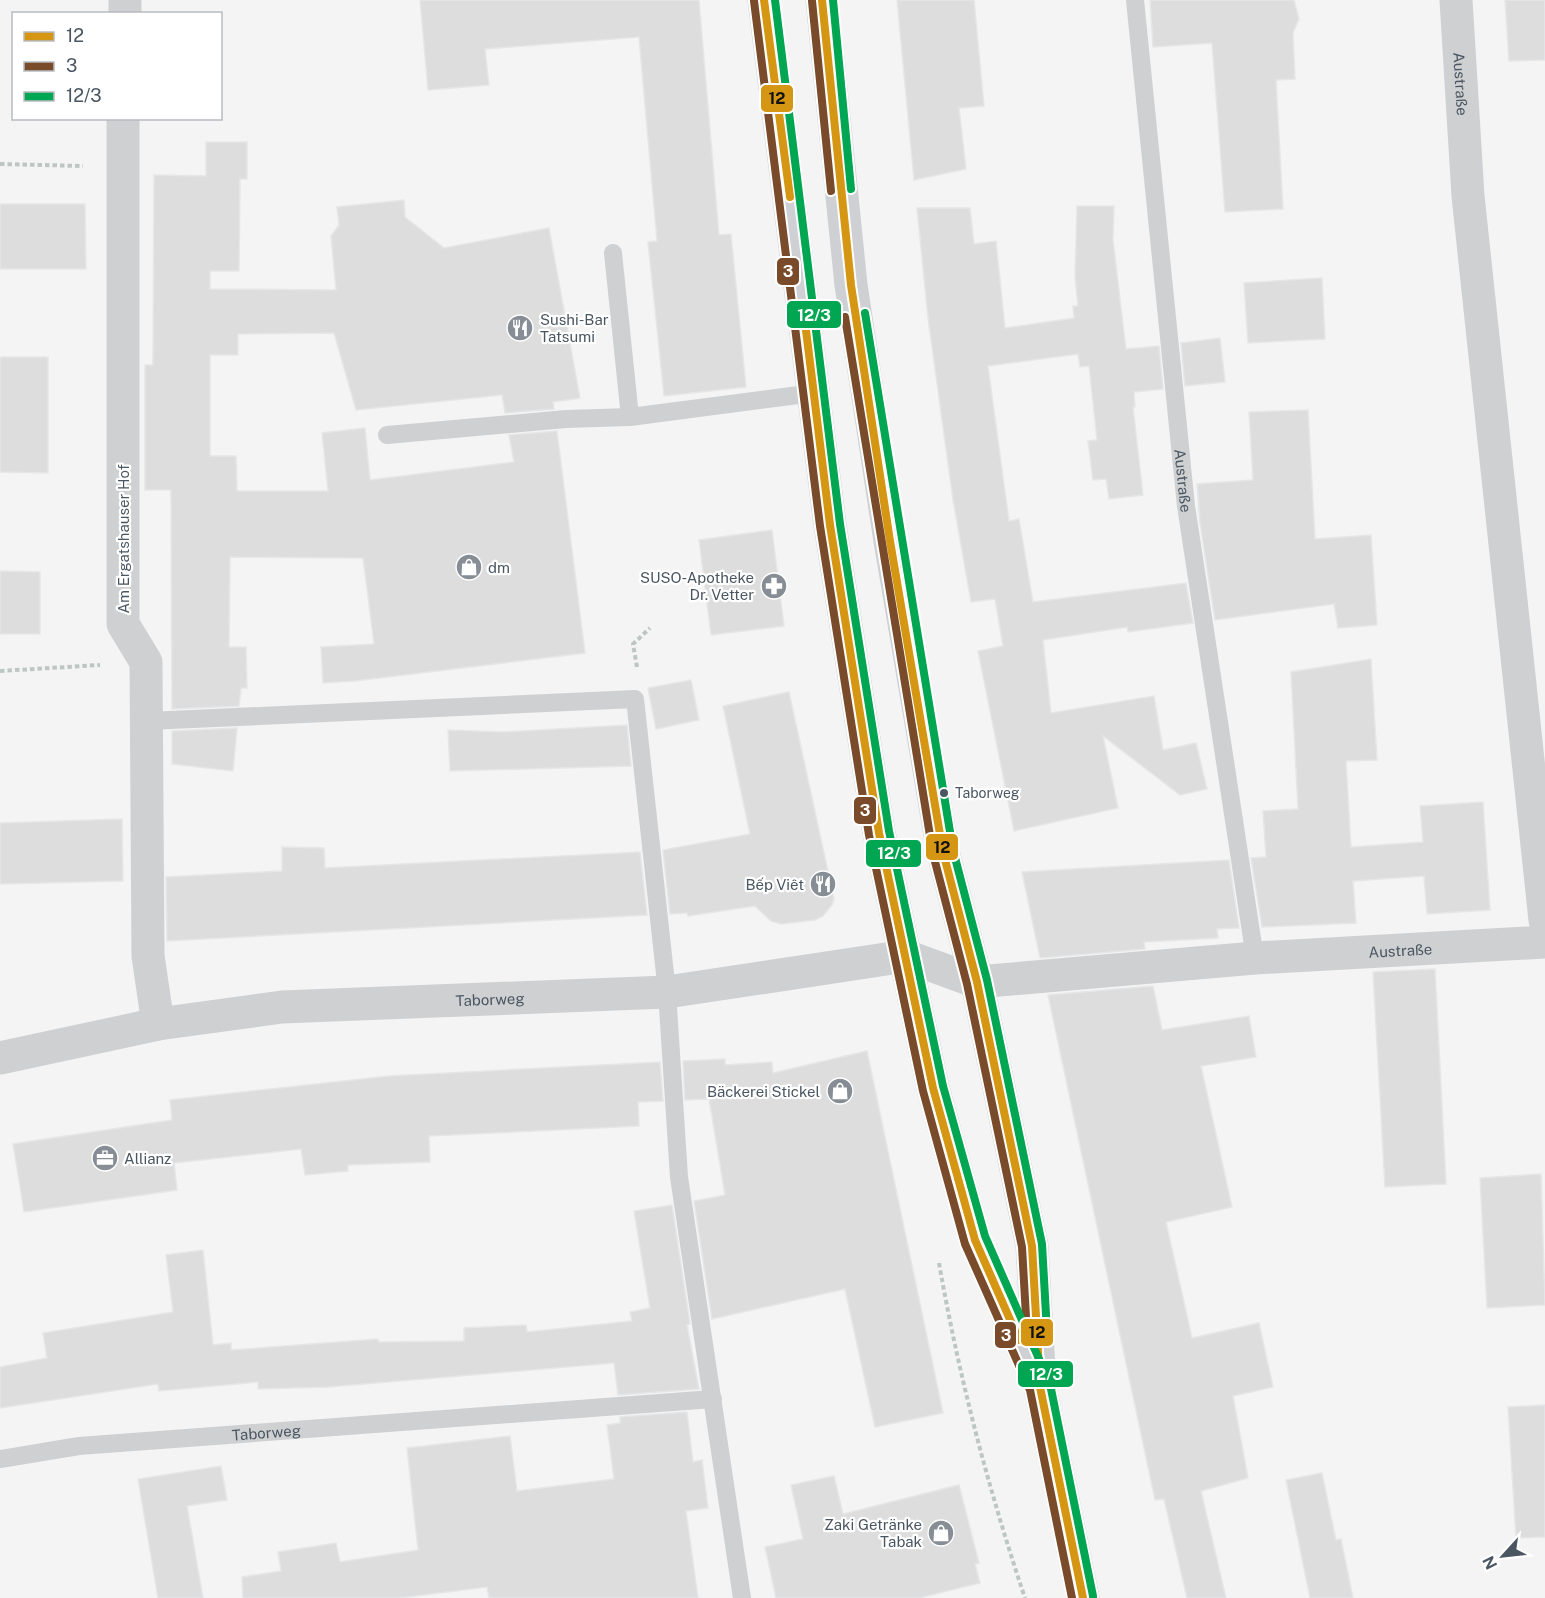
<svg xmlns="http://www.w3.org/2000/svg" width="1545" height="1598" font-family="'Public Sans',sans-serif">
<style>
.building{fill:#ddddde;stroke:#e5e6e7;stroke-width:1.5}
.lines{fill:none;stroke-linecap:round;stroke-linejoin:round}
.path{stroke:#bcc7c4;stroke-width:4;stroke-dasharray:4.5 3;stroke-linecap:butt}
.service{stroke:#ced0d2;stroke-width:18}
.minor{stroke:#ced0d2;stroke-width:33}
.secondary{stroke:#ced0d4;stroke-width:33}
.bus-1-casing{stroke:#fff;stroke-width:12}
.bus-2-casing{stroke:#fff;stroke-width:12}
.bus-3-casing{stroke:#fff;stroke-width:12}
.bus-1{stroke:#d49613;stroke-width:8}
.bus-2{stroke:#7a4b2a;stroke-width:8}
.bus-3{stroke:#00a651;stroke-width:8}
.bus-dot{fill:#4a5661;stroke:#fff;stroke-width:2}
.labels{text-anchor:middle;dominant-baseline:central;stroke-width:4.5;stroke-linejoin:round;paint-order:stroke}
.bus-label{font-size:14px;fill:#4a5661;stroke:#fff;text-anchor:start}
.street-label{font-size:15px;fill:#4a5661;stroke:#fff}
.poi-label{font-size:15px;fill:#4a5661;stroke:#fff;text-anchor:end}
.line-badge{stroke:#fff;stroke-width:2}
.badge-label{font-size:16px;text-anchor:middle;font-weight:bold;fill:#fff}
.pale-badge-label{font-size:16px;text-anchor:middle;font-weight:bold;fill:#111}
</style>
<rect width="100%" height="100%" fill="#f4f4f4"/>
<g class="building">
<polygon points="420,0 699,0 719,235 731,234 746,387 664,396 648,242 657,241 639,37 485,49 489,85 428,90"/>
<polygon points="897,0 974,0 984,106 959,108 966,169 914,180"/>
<polygon points="1150,0 1294,0 1299,19 1293,33 1295,79 1276,80 1283,209 1225,212 1212,43 1153,47"/>
<polygon points="1505,0 1545,0 1545,60 1509,61"/>
<polygon points="206,142 247,142 247,179 240,179 239,271 210,271 210,289 336,290 331,236 339,225 337,207 404,200 405,217 444,248 549,228 580,398 553,402 554,409 505,413 502,395 356,410 334,333 238,334 238,355 210,355 210,456 236,456 237,491 328,491 322,433 365,428 370,480 514,462 509,435 557,431 585,653 355,681 323,683 321,647 374,644 363,558 230,557 229,647 246,647 247,688 241,688 239,706 172,709 171,490 145,490 145,365 153,365 154,175 206,176"/>
<polygon points="0,204 85,204 86,269 0,269"/>
<polygon points="1077,206 1114,206 1113,240 1126,349 1159,346 1163,389 1134,392 1135,407 1133,407 1143,495 1109,499 1106,479 1093,480 1088,441 1097,440 1089,366 1080,367 1078,354 988,366 1009,521 1019,519 1033,602 1186,583 1193,623 1128,632 1127,627 1043,640 1051,713 1154,696 1163,750 1196,743 1207,789 1180,795 1103,736 1118,808 1014,831 978,651 1003,646 995,599 971,602 953,500 928,318 917,208 970,208 974,244 996,241 1005,328 1074,318 1073,306 1078,306 1075,277"/>
<polygon points="1322,278 1325,339 1248,343 1244,283"/>
<polygon points="1220,338 1225,382 1185,386 1181,343"/>
<polygon points="0,357 48,357 48,473 0,472"/>
<polygon points="1308,410 1315,539 1371,535 1377,625 1338,628 1334,604 1215,620 1200,523 1197,484 1253,480 1249,412"/>
<polygon points="772,530 784,626 711,635 699,540"/>
<polygon points="0,571 40,572 40,634 0,634"/>
<polygon points="1371,659 1377,760 1346,761 1351,847 1423,842 1420,806 1483,802 1490,910 1427,914 1424,876 1353,881 1356,923 1262,927 1251,858 1266,857 1263,811 1298,809 1291,672"/>
<polygon points="691,680 699,720 656,729 648,688"/>
<polygon points="789,692 834,899 832,905 823,916 815,920 781,924 771,921 755,906 688,916 687,913 670,914 663,850 750,834 723,706"/>
<polygon points="627,725 631,766 450,771 448,730 503,732"/>
<polygon points="237,728 233,771 172,764 172,731"/>
<polygon points="122,819 123,881 0,884 0,823"/>
<polygon points="282,847 324,848 325,868 640,852 647,915 167,941 166,877 282,871"/>
<polygon points="1229,860 1239,928 1217,929 1218,938 1144,942 1145,949 1040,958 1022,872"/>
<polygon points="1435,969 1446,1184 1385,1187 1373,972"/>
<polygon points="1153,986 1162,1030 1249,1016 1256,1057 1201,1066 1232,1207 1166,1222 1192,1338 1259,1323 1273,1387 1233,1396 1248,1478 1201,1491 1226,1598 1187,1598 1164,1499 1155,1500 1048,995"/>
<polygon points="867,1051 943,1413 875,1427 845,1289 712,1319 694,1201 725,1195 709,1099 685,1100 683,1061 725,1059 725,1065 772,1062 773,1073"/>
<polygon points="660,1062 663,1101 638,1102 639,1126 429,1136 430,1162 348,1165 348,1171 305,1175 301,1149 174,1163 177,1190 24,1212 13,1144 172,1120 170,1100 389,1076"/>
<polygon points="1541,1174 1545,1305 1487,1308 1480,1178"/>
<polygon points="672,1205 690,1324 687,1325 699,1389 618,1395 614,1363 328,1387 258,1389 258,1382 159,1391 158,1384 0,1408 0,1367 47,1358 43,1333 173,1312 166,1255 203,1250 213,1345 231,1343 231,1350 378,1339 379,1342 464,1341 464,1328 526,1325 527,1332 632,1321 630,1312 650,1308 634,1211"/>
<polygon points="1545,1405 1545,1537 1516,1538 1508,1407"/>
<polygon points="687,1412 693,1462 702,1460 708,1508 686,1511 698,1598 489,1598 487,1587 399,1598 243,1598 242,1577 281,1571 278,1552 336,1543 340,1562 418,1550 407,1448 510,1436 517,1491 614,1479 607,1425 620,1423 620,1417"/>
<polygon points="221,1466 227,1500 187,1506 203,1598 158,1598 138,1479"/>
<polygon points="1322,1473 1336,1540 1341,1539 1353,1598 1310,1598 1286,1480"/>
<polygon points="834,1476 843,1514 959,1485 979,1563 975,1564 980,1583 919,1598 776,1598 765,1547 803,1539 791,1485"/>
</g>
<g class="lines">
<g class="path">
<polyline points="0,164 83,166"/>
<polyline points="637,667 633,644 650,628"/>
<polyline points="0,671 100,665"/>
<path d="M939,1263C959,1377 988,1488 1025,1598"/>
</g>
<g class="service">
<path id="s1" d="M1135,0L1186,506L1255,958"/>
<polyline points="613,253 630,417 814,393"/>
<polyline points="387,435 566,419 630,417"/>
<polyline points="148,721 635,699 667,992 679,1177 742,1598"/>
<path id="s2" d="M0,1459L79,1446L713,1399"/>
</g>
<g class="minor">
<path id="s3" d="M1456,0L1468,196L1545,920"/>
<polyline points="125,14 125,0"/>
<polyline points="123,118 123,624 146,662 148,956 158,1024"/>
<path id="s4" d="M0,1058L158,1024L282,1007L667,992L906,956L977,982L1255,958L1545,942"/>
</g>
<g class="secondary">
<polyline points="764,0 830,525 879,833 933,1088 975,1240 1032,1369"/>
<polyline points="822,0 851,285 890,541 943,852 977,982 1032,1246 1040,1387 1083,1598"/>
</g>
<defs>
<g id="bus-1">
<polyline points="764,0 790,197"/>
<polyline points="822,0 851,285 890,541 943,852 977,982 1032,1246 1040,1387 1083,1598"/>
<polyline points="805,322 830,525 879,833 933,1088 975,1240 1019,1340"/>
</g>
<g id="bus-2">
<polyline points="754,1 820,526 869,835 923,1091 965,1244 1030,1390 1072,1598"/>
<polyline points="812,1 831,191"/>
<polyline points="845,317 933,854 967,984 1022,1247 1027,1334"/>
</g>
<g id="bus-3">
<polyline points="775,0 840,524 889,831 943,1086 985,1236 1050,1384 1093,1596"/>
<polyline points="833,0 851,189"/>
<polyline points="865,313 953,850 987,980 1042,1244 1047,1332"/>
</g>
</defs>
<use href="#bus-1" class="bus-1-casing"/>
<use href="#bus-2" class="bus-2-casing"/>
<use href="#bus-3" class="bus-3-casing"/>
<use href="#bus-1" class="bus-1"/>
<use href="#bus-2" class="bus-2"/>
<use href="#bus-3" class="bus-3"/>
</g>
<defs>
<symbol id="restaurant-disc" viewBox="-11 -11 22 22"><circle r="9.5" fill="#868d94" stroke="#fff"/><path d="M-5-6h1v4h1v-4h1v4h1v-4h1v5L-1.5 .5V6h-2V.5L-5-1ZM5-6V6H3V1.5H1.5Q1.5-4 5-6Z" fill="#fff"/></symbol>
<symbol id="shop-disc" viewBox="-11 -11 22 22"><circle r="9.5" fill="#868d94" stroke="#fff"/><path d="M-5-2.5h2.3a2.7 3.5 0 0 1 5.4 0H5L5.5 6h-11ZM-1.5-2.5h3a1.5 2.3 0 0 0-3 0Z" fill="#fff"/></symbol>
<symbol id="pharmacy-disc" viewBox="-11 -11 22 22"><circle r="9.5" fill="#868d94" stroke="#fff"/><path d="M-2-6h4v4h4v4h-4v4h-4v-4h-4v-4h4Z" fill="#fff"/></symbol>
<symbol id="office-disc" viewBox="-11 -11 22 22"><circle r="9.5" fill="#868d94" stroke="#fff"/><path d="M-6-3h4V-5.5h4V-3h4V5H-6ZM-1-4.5V-3h2v-1.5ZM-6 0V1H6V0Z" fill="#fff"/></symbol>
</defs>
<g fill-rule="evenodd">
<use href="#restaurant-disc" x="505" y="313" width="30" height="30"/>
<use href="#shop-disc" x="454" y="552" width="30" height="30"/>
<use href="#pharmacy-disc" x="759" y="571" width="30" height="30"/>
<use href="#restaurant-disc" x="808" y="869" width="30" height="30"/>
<use href="#shop-disc" x="825" y="1076" width="30" height="30"/>
<use href="#office-disc" x="90" y="1143" width="30" height="30"/>
<use href="#shop-disc" x="926" y="1518" width="30" height="30"/>
</g>
<circle class="bus-dot" cx="944" cy="793" r="5"/>
<g class="labels">
<g class="bus-label">
<text x="955" y="793">Taborweg</text>
</g>
<g class="street-label">
<text stroke="none"><textPath href="#s3" startOffset="84">Austraße</textPath></text>
<text stroke="none"><textPath href="#s1" startOffset="483">Austraße</textPath></text>
<text transform="translate(123 539) rotate(-90)">Am Ergatshauser Hof</text>
<text stroke="none"><textPath href="#s4" startOffset="1414">Austraße</textPath></text>
<text stroke="none"><textPath href="#s4" startOffset="495">Taborweg</textPath></text>
<text stroke="none"><textPath href="#s2" startOffset="268">Taborweg</textPath></text>
</g>
<g class="poi-label">
<text x="540" y="319" text-anchor="start">Sushi-Bar<tspan x="540" dy="17">Tatsumi</tspan></text>
<text x="488" y="567" text-anchor="start">dm</text>
<text x="754" y="577">SUSO-Apotheke<tspan x="754" dy="17">Dr. Vetter</tspan></text>
<text x="804" y="884">Bếp Viêt</text>
<text x="820" y="1091">Bäckerei Stickel</text>
<text x="124" y="1158" text-anchor="start">Allianz</text>
<text x="922" y="1524">Zaki Getränke<tspan x="922" dy="17">Tabak</tspan></text>
</g>
</g>
<g class="line-badge">
<rect x="760" y="84" width="34" height="29" rx="6" fill="#d49613"/>
<rect x="776" y="257" width="24" height="29" rx="6" fill="#7a4b2a"/>
<rect x="786" y="300" width="56" height="29" rx="6" fill="#00a651"/>
<rect x="853" y="796" width="24" height="29" rx="6" fill="#7a4b2a"/>
<rect x="925" y="833" width="34" height="28" rx="6" fill="#d49613"/>
<rect x="865" y="839" width="57" height="29" rx="6" fill="#00a651"/>
<rect x="1020" y="1318" width="34" height="29" rx="6" fill="#d49613"/>
<rect x="994" y="1321" width="23" height="28" rx="6" fill="#7a4b2a"/>
<rect x="1017" y="1360" width="57" height="28" rx="6" fill="#00a651"/>
</g>
<g class="badge-label">
<text x="788" y="277">3</text>
<text x="814" y="321">12/3</text>
<text x="865" y="816">3</text>
<text x="894" y="859">12/3</text>
<text x="1006" y="1341">3</text>
<text x="1046" y="1380">12/3</text>
</g>
<g class="pale-badge-label">
<text x="777" y="104">12</text>
<text x="942" y="853">12</text>
<text x="1037" y="1338">12</text>
</g>
<rect x="12" y="12" width="210" height="108" fill="#ffffff" stroke="#b7bbc0" stroke-width="1.5"/>
<rect x="24" y="32" width="30" height="9" fill="#d49613" stroke="#b7bbc0" stroke-width="1.5"/>
<text x="66" y="42" font-size="18" fill="#4a5661">12</text>
<rect x="24" y="62" width="30" height="9" fill="#7a4b2a" stroke="#b7bbc0" stroke-width="1.5"/>
<text x="66" y="72" font-size="18" fill="#4a5661">3</text>
<rect x="24" y="92" width="30" height="9" fill="#00a651" stroke="#b7bbc0" stroke-width="1.5"/>
<text x="66" y="102" font-size="18" fill="#4a5661">12/3</text>
<g transform="translate(1503 1556) rotate(243)" stroke="#ffffff" stroke-width="4.5" paint-order="stroke">
<path d="M0-4.5L10 22L0 15L-10 22Z" fill="#4a5661"/>
<text y="-9" font-size="16" font-weight="bold" text-anchor="middle" fill="#4a5661">N</text>
</g>
</svg>
